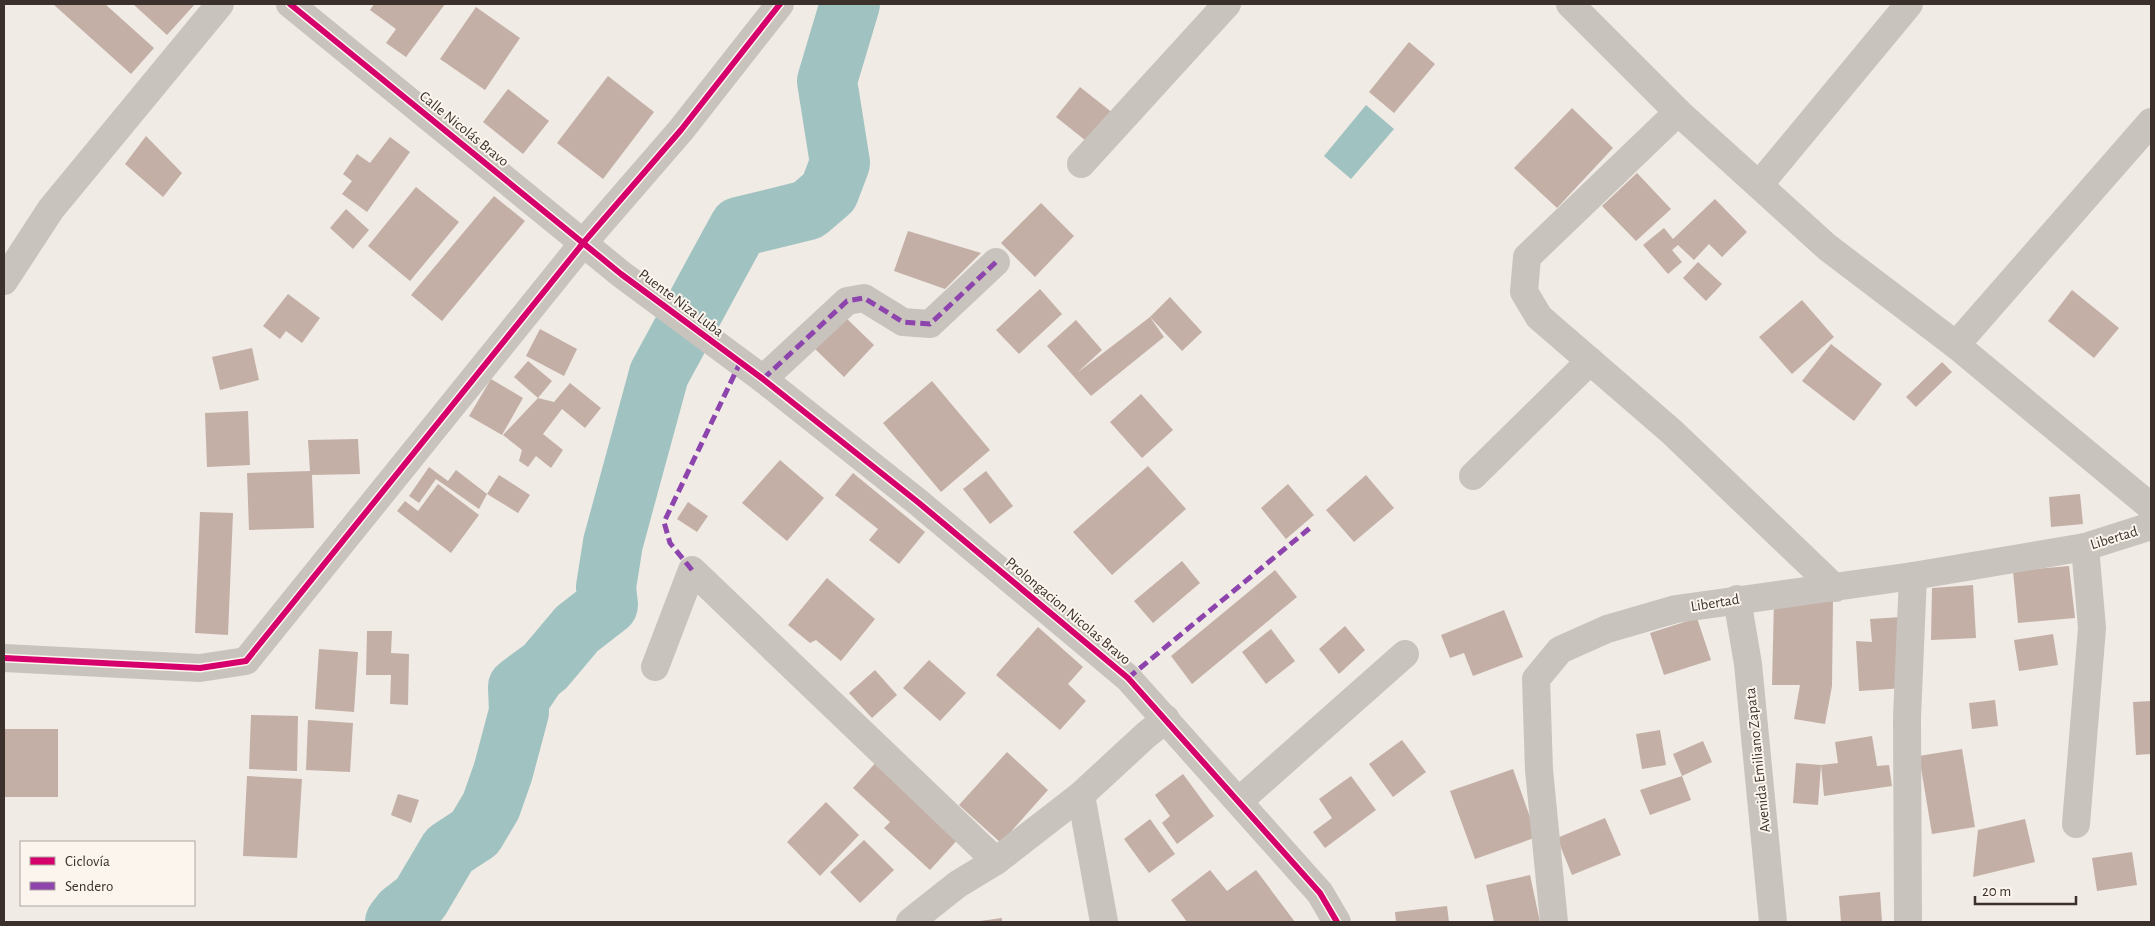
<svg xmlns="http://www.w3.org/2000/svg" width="2155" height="926" font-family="'Alegreya Sans',sans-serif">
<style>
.water{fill:#a0c2c1}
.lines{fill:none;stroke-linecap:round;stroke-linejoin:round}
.stream{stroke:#a0c2c1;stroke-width:10}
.river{stroke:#a0c2c1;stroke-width:60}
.building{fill:#c4afa6}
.minor{stroke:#c9c3be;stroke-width:28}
.quiet{stroke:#8e44ad;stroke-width:5;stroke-dasharray:10 5;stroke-linecap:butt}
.cycleway-casing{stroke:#fbf5ee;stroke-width:9}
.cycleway{stroke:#d6006c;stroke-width:6}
.labels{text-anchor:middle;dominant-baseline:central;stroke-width:4;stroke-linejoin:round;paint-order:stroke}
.street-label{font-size:15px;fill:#3b302b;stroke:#fbf5ee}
</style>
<rect width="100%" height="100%" fill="#f0ebe5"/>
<polygon class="water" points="1366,105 1394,129 1351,179 1324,156"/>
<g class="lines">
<polyline class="stream" points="509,747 534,722 563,679 582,626"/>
<polyline class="river" points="395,922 402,913 420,899 449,850 475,833 491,806 503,772 519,712 518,687 545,667 577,629 608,605 606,587 613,543 659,374 739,227 808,210 829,192 840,163 827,81 850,4"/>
</g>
<g class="building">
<polygon points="53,4 105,4 154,48 131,74"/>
<polygon points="133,4 195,4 167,35"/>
<polygon points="374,4 445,4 406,57 386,43 396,29 370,10"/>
<polygon points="476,7 520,38 485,90 440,59"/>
<polygon points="1409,42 1435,64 1394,113 1369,92"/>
<polygon points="608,76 654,112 603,179 557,143"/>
<polygon points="1080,87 1114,114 1090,144 1056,117"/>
<polygon points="508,89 549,121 523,154 483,122"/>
<polygon points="1572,108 1613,148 1557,208 1514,168"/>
<polygon points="146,136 182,173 163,197 125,164"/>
<polygon points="390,137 410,152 367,212 342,194 352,181 343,174 357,154 370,163"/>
<polygon points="1637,173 1671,209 1636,241 1602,206"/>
<polygon points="416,187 459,222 410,281 368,246"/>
<polygon points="494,196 525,221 442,321 411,295"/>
<polygon points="1715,199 1747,232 1722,257 1709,244 1694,260 1678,245 1672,250 1682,262 1668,274 1643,245 1664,228 1673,239"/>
<polygon points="1041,203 1074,236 1035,277 1001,243"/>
<polygon points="346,209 369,230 353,249 330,228"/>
<polygon points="908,231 981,253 945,289 894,271"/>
<polygon points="1698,262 1722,284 1706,301 1683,278"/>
<polygon points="1040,289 1062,314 1019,354 996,330"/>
<polygon points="2072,290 2119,328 2094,358 2048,321"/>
<polygon points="288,294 320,318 302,343 286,331 280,339 263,326"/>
<polygon points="1170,297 1202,332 1182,351 1150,317 1164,337 1091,396 1047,346 1076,320 1102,350 1077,373 1150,317"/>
<polygon points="1802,300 1834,337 1792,374 1759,337"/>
<polygon points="844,316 874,345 844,377 813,347"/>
<polygon points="540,329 577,349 564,376 526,356"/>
<polygon points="1831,344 1882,384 1854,421 1802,381"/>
<polygon points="252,348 259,380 220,390 212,357"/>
<polygon points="528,361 552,381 538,398 514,377"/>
<polygon points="1942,362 1952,372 1916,407 1906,397"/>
<polygon points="491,379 523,398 502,435 469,416"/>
<polygon points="932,381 990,450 941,492 883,423"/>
<polygon points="570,383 601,408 585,428 562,409 543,434 563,450 551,468 536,456 528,467 519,461 522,450 503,435 538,398 554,402"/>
<polygon points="1141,394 1173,430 1142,458 1110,422"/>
<polygon points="248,411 250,465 207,467 205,413"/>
<polygon points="358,439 360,474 312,475 314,528 249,530 247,473 310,471 308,440"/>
<polygon points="780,460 824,498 787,541 742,503"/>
<polygon points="1148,466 1186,509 1112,575 1073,532"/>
<polygon points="429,467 448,481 456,470 487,494 479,509 436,479 419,503 409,496"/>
<polygon points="986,471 1013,506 990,524 963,489"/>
<polygon points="853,473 925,532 899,564 869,540 878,529 835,495"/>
<polygon points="499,475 530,495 518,513 487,494"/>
<polygon points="1366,475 1394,508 1354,542 1326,510"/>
<polygon points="438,484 479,515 451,553 397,511 405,501 418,511"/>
<polygon points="1288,484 1314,515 1286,539 1261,508"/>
<polygon points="2080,494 2083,524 2051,527 2049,497"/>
<polygon points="688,502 708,516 697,532 677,519"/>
<polygon points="200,512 233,513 228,635 195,633"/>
<polygon points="1182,561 1200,583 1153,623 1134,601"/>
<polygon points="2069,566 2075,618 2018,623 2013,571"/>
<polygon points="1275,570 1297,597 1192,684 1171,656"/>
<polygon points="827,578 875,619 841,661 816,640 810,643 788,625"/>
<polygon points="1973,585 1976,638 1931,640 1932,588"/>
<polygon points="1774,600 1833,601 1832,686 1825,724 1794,719 1800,685 1772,685"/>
<polygon points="1504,610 1523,657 1473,676 1464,653 1450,658 1441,635"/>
<polygon points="1902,617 1905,688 1859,691 1856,641 1872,642 1870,619"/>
<polygon points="1697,618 1711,660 1664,675 1650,633"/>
<polygon points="1345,626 1365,650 1339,674 1319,649"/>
<polygon points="1038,627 1083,667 1068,684 1086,701 1060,730 996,675"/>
<polygon points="1271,629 1295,661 1266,684 1242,652"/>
<polygon points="367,631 392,631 391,653 409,654 408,705 390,704 391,675 366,675"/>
<polygon points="2053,634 2058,665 2019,671 2014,640"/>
<polygon points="319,649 358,652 354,712 315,709"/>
<polygon points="929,660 966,693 940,721 903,688"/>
<polygon points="875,670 897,695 872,718 849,693"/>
<polygon points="1995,700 1998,726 1972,729 1969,703"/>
<polygon points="2151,701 2151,754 2136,755 2133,702"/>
<polygon points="251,715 298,716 297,771 249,769"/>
<polygon points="308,720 353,723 350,772 306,770"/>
<polygon points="4,729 58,729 58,797 5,797"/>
<polygon points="1660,730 1666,765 1642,769 1636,734"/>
<polygon points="1872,736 1877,766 1889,765 1892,786 1824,796 1821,765 1818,805 1793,803 1796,763 1821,765 1838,763 1835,742"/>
<polygon points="1402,740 1426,772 1393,797 1369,764"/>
<polygon points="1703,741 1712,762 1682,776 1673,754"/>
<polygon points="1962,749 1975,827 1932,834 1919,756"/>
<polygon points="1007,752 1048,790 1001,843 959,805"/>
<polygon points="878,760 961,836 930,870 884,828 890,822 853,788"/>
<polygon points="1513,769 1537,837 1475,859 1450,791"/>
<polygon points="1183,774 1214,816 1177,844 1162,823 1170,816 1155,795"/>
<polygon points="247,776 302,779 297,858 243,856"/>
<polygon points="1351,776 1376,810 1325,848 1313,832 1332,818 1319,799"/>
<polygon points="1682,776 1691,800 1650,815 1640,790"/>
<polygon points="398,794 419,800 411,823 391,815"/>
<polygon points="826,802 859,835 820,876 787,842"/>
<polygon points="1605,818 1621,855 1572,875 1557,838"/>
<polygon points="1150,819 1175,854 1149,873 1124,839"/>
<polygon points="2025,819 2035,862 1973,877 1978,830"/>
<polygon points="864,840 894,870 860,903 830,872"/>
<polygon points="2132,852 2137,885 2097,891 2092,858"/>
<polygon points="1210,870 1227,891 1256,870 1295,922 1187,922 1171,900"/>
<polygon points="1530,875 1540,922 1494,922 1486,885"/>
<polygon points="1880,892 1882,922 1841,922 1839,896"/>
<polygon points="1447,906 1449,922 1396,922 1395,912"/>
<polygon points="1002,918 1002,922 980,922 980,921"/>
</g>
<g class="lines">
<g class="minor">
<polyline points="290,4 621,274 763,379 919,503 1128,678 1320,893 1337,922"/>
<polyline points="1570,4 1678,112 1827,247 1956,345 2151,507"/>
<polyline points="1678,112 1527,257 1524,292 1539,317 1672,432 1835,588"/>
<polyline points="1081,164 1227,4"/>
<polyline points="1759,185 1909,4"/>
<polyline points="4,281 51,209 220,4"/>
<polyline points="1956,345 2151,122"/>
<polyline points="763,379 847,301 864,298 903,322 930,324 996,262"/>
<polyline points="1473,476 1590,361"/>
<polyline points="1737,599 1748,664 1773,922"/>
<polyline points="4,658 200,668 246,661 584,242 681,130 780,4"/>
<polyline points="655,667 692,570 996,861"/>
<polyline points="1081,795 1104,922"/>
<polyline points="1239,801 1405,654"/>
<polyline points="2076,824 2092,628 2085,547"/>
<polyline points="910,922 958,884 996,861 1081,795 1146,735 1166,719"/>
<polyline points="1554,922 1539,770 1536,679 1560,650 1607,629 1676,609 1913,576 2085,547 2151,526"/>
<polyline points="1908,922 1907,717 1913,576"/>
</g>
<g class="quiet">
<polyline points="763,379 847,301 864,298 903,322 930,324 996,262"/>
<polyline points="692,570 670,543 664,522 740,363"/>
<polyline points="1128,678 1310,528"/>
</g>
<defs>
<g id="cycleway">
<polyline points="290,4 621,274 763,379 919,503 1128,678 1320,893 1337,922"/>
<polyline points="4,658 200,668 246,661 584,242 681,130 780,4"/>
</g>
</defs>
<use href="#cycleway" class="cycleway-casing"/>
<use href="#cycleway" class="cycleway"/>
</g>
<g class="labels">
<g class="street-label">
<text transform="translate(464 129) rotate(39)">Calle Nicolás Bravo</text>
<text transform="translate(681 303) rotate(37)">Puente Niza Luba</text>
<text transform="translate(2114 538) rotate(-17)">Libertad</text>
<text transform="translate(1715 603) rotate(-9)">Libertad</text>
<text transform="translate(1068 611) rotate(40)">Prolongacion Nicolas Bravo</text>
<text transform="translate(1758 760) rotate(-96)">Avenida Emiliano Zapata</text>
</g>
</g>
<rect width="2155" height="926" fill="none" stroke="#3b302b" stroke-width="10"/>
<rect x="20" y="841" width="175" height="65" fill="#fbf5ee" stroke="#aea6a0"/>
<rect x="30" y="857" width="25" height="8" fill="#d6006c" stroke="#aea6a0"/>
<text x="65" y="866" font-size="15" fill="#3b302b">Ciclovía</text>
<rect x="30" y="882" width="25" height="8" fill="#8e44ad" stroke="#aea6a0"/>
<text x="65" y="891" font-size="15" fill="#3b302b">Sendero</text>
<path d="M1975 896v8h101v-8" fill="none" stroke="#3b302b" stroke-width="2.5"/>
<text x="1982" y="896" font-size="15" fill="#3b302b" stroke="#fbf5ee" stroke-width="4" paint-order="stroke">20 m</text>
</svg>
